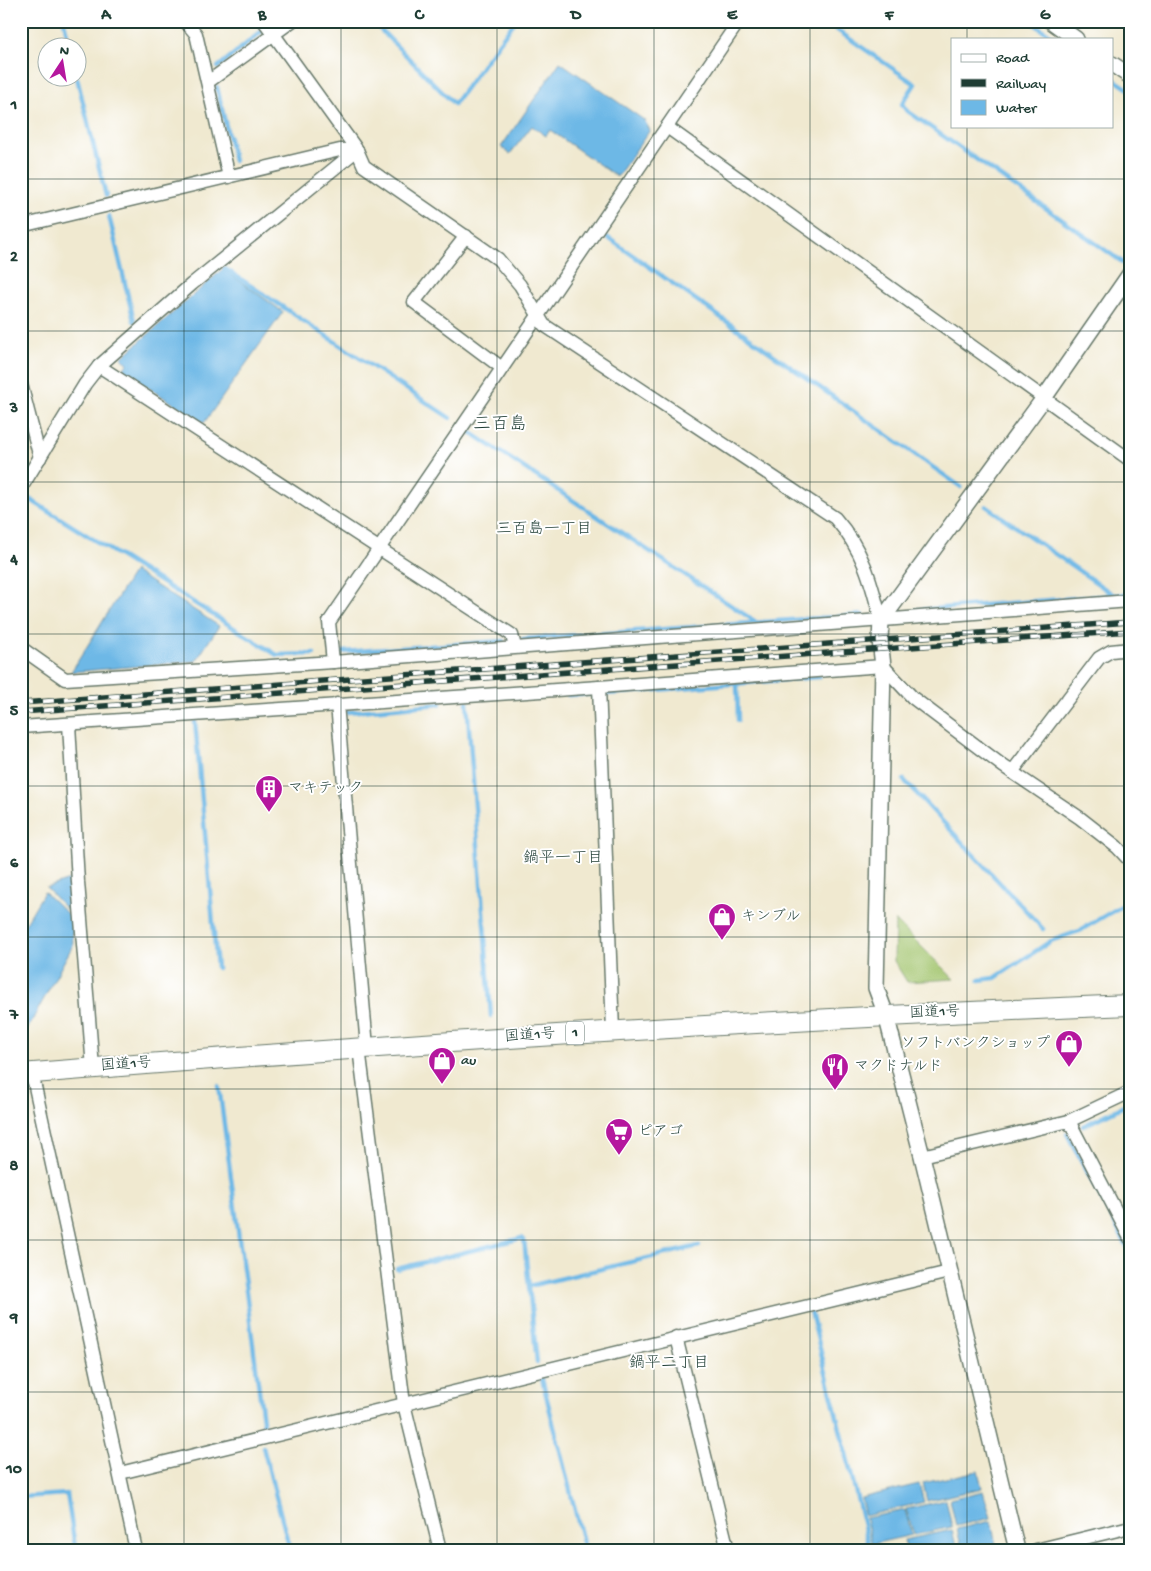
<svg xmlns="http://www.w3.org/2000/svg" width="1151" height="1571" font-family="'Gochi Hand','Klee One',sans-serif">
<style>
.green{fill:#a3c56e;stroke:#618151}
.water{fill:#6db8e6;stroke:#467a8d}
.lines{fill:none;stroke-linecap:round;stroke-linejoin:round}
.stream{stroke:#6db8e6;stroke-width:4.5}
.minor-casing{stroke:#68796b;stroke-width:15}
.tertiary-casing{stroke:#68796b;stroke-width:18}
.trunk-casing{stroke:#68796b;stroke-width:22}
.minor{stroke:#fff;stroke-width:12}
.tertiary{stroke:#fff;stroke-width:15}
.trunk{stroke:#fff;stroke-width:20}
.rail-casing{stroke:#1f3d34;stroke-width:5.5}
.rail{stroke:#fff;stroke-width:4;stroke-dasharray:11;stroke-linecap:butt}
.grid{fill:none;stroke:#1f3d34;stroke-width:1;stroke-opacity:0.55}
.labels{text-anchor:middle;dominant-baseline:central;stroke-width:4;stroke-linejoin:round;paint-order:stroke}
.shield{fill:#fff;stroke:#627771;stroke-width:1}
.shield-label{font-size:14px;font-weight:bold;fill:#1f3d34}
.poi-label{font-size:15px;fill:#1f3d34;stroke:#fff;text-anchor:start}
.street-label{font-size:15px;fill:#1f3d34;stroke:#fff}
.neighbourhood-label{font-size:16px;fill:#1f3d34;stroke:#fff}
.quarter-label{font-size:18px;fill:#1f3d34;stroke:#fff}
.neatline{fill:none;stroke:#1f3d34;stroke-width:2}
.grid-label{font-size:16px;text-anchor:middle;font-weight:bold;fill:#1f3d34}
</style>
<rect width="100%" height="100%" fill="#fff"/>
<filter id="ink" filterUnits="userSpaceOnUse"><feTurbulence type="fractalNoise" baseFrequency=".02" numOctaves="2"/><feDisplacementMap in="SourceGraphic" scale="10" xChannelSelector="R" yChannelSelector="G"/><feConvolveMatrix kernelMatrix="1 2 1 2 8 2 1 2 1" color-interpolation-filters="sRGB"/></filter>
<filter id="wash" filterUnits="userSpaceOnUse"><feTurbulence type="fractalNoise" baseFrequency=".0096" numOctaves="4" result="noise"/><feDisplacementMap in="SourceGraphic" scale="20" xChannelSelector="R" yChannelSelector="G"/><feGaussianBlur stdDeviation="1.12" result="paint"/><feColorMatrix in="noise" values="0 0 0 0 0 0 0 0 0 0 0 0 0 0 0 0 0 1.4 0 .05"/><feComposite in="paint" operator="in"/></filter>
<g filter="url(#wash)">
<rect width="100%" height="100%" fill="#f0e9d0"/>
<polygon class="green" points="895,920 954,979 907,982 894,961"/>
<g class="water">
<polygon points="560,62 644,120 650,130 617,177 550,130 546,136 532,126 510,154 501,147"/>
<polygon points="223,269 283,312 204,423 122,371 128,363 121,358"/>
<polygon points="134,571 219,626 196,661 71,672"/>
<polygon points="69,880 71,914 46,888"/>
<polygon points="44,892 72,918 73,945 21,1041 21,931"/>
<polygon points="978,1471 982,1488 927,1501 923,1483"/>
<polygon points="919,1484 924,1502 865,1516 861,1498"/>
<polygon points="983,1491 991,1518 956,1526 950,1499"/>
<polygon points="946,1500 952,1527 914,1535 906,1509"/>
<polygon points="905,1510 912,1535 872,1544 866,1518"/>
<polygon points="991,1521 997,1550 962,1550 957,1529"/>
<polygon points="952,1530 957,1550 906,1550 904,1540"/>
</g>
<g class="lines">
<g class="stream">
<polyline points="64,21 70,48"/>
<polyline points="372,21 454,104 515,21"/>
<polyline points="824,21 915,84 902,104 906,110 1125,264"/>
<polyline points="1030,21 1056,39"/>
<polyline points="218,67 262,31"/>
<polyline points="77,78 106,196"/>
<polyline points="1112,78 1130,90"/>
<polyline points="217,87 234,161"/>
<polyline points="109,216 134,321"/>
<polyline points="604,235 961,487"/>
<polyline points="224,268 450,418"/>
<polyline points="470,432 756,622"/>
<polyline points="26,497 277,655 314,654"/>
<polyline points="986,506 1114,595"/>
<polyline points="917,610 1130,594"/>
<polyline points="523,639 862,615"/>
<polyline points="342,652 503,641"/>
<polyline points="737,685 738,720"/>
<polyline points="606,694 819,677"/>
<polyline points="568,695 591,694"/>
<polyline points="467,702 491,1016"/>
<polyline points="347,712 440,704"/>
<polyline points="195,722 217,968"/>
<polyline points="904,780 1043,929"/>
<polyline points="979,980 995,978 1051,941 1079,931 1130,901"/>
<polyline points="219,1086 264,1428"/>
<polyline points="1083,1126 1130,1103"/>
<polyline points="1067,1134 1130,1252"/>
<polyline points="397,1269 522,1238 524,1240 537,1362"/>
<polyline points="529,1286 699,1246"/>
<polyline points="811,1312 870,1550"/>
<polyline points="542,1379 585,1550"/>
<polyline points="263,1447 290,1550"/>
<polyline points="21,1497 67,1494 75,1547 124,1550"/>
</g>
</g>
</g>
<g filter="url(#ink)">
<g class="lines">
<defs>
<g id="minor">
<polyline points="185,21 196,34 229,177"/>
<path d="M264,21L357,150L364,166L498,259L520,285L544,325L835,518C863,550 871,580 881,621"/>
<polyline points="208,82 292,21"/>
<polyline points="667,127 1130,460"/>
<polyline points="21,226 340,150 357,150"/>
<polyline points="466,236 414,302 502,368"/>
<polyline points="99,366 512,635 515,647"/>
<polyline points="21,384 40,458"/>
<polyline points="21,488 85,384 99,366 192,284 357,150"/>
<polyline points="21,648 65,679 333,662 1130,601"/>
<polyline points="333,662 329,622 739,21"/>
<polyline points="599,687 613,1030"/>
<polyline points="337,704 367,1047"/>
<polyline points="69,724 78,882 93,1068"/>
<polyline points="21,727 599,687 883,666 913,698 1003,766 1080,818 1117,847 1130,861"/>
<polyline points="1012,772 1099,658 1111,651 1130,649"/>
<polyline points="359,1048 404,1404 440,1550"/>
<polyline points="32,1073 136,1550"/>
<polyline points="1069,1121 1130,1238"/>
<polyline points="922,1156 1069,1121 1130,1092"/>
<polyline points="676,1337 728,1550"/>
<polyline points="120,1473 949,1272"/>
<polyline points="1036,1550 1130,1527"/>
</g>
<g id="tertiary">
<polyline points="1051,21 1076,39"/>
<polyline points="1112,64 1130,76"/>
<polyline points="1017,1550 922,1156 886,1015 876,988 883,666 880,640 881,621 1044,398 1130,274"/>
</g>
<path id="trunk" d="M21,1074C390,1044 760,1020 1130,1005"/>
</defs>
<use href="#minor" class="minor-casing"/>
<use href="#tertiary" class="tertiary-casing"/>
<use href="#trunk" class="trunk-casing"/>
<use href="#minor" class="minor"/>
<use href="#tertiary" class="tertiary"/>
<use href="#trunk" class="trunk"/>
<defs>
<g id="rail">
<polyline points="21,703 1130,622"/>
<polyline points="21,712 1130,631"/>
</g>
</defs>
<use href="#rail" class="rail-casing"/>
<use href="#rail" class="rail"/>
</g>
</g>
<path class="grid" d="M184,21V1550M341,21V1550M497,21V1550M654,21V1550M810,21V1550M967,21V39M967,126V1550M21,179H1130M21,331H1130M21,482H1130M21,634H1130M21,786H1130M21,937H1130M21,1089H1130M21,1240H1130M21,1392H1130"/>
<defs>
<symbol id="building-pin" viewBox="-11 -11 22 30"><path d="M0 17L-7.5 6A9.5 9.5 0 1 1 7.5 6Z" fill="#b5179e" stroke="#fff"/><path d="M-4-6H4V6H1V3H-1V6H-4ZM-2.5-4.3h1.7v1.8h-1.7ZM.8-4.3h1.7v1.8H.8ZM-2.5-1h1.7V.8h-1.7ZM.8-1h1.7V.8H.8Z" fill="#fff"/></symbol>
<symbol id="shop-pin" viewBox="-11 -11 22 30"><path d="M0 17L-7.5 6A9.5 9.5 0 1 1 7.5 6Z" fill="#b5179e" stroke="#fff"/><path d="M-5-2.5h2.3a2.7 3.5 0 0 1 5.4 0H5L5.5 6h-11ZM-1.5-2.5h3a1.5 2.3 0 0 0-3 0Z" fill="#fff"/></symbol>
<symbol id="restaurant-pin" viewBox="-11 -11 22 30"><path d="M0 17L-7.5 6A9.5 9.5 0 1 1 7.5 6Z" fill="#b5179e" stroke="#fff"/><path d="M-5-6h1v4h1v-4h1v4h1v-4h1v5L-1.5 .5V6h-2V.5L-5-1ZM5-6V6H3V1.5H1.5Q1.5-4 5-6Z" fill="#fff"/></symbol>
<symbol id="supermarket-pin" viewBox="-11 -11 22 30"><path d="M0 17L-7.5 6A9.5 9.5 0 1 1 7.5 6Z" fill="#b5179e" stroke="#fff"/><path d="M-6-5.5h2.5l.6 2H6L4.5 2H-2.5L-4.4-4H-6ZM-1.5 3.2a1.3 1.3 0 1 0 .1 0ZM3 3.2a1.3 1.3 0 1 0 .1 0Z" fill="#fff"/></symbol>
</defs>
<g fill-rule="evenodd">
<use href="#building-pin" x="253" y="773" width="32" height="43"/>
<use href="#shop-pin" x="706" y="901" width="32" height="43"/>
<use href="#shop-pin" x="1053" y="1028" width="32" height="43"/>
<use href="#shop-pin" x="426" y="1045" width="32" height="43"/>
<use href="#restaurant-pin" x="819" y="1051" width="32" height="43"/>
<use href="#supermarket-pin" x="603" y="1116" width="32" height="43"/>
</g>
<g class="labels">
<rect class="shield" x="566" y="1021.5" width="18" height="23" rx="4"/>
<g class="shield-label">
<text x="575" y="1033">1</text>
</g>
<g class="poi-label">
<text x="288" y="789">マキテック</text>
<text x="741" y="917">キンブル</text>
<text x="1050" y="1044" text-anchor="end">ソフトバンクショップ</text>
<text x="461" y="1061">au</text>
<text x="854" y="1067">マクドナルド</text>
<text x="638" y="1132">ピアゴ</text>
</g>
<g class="street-label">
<text transform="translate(935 1013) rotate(-2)">国道1号</text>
<text transform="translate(530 1036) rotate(-4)">国道1号</text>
<text transform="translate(126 1065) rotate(-4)">国道1号</text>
</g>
<g class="neighbourhood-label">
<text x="544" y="530">三百島一丁目</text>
<text x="563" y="859">鍋平一丁目</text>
<text x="669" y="1364">鍋平二丁目</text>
</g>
<g class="quarter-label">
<text x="500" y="425">三百島</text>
</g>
</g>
<rect width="1151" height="1571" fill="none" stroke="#fff" stroke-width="55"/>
<rect x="951" y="38" width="162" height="90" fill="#ffffff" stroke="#a5b1ae"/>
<rect x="961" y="54" width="25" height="8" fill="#ffffff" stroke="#a5b1ae"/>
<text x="996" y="62" font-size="15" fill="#1f3d34">Road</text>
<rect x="961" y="79" width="25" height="8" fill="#1f3d34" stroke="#a5b1ae"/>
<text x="996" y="88" font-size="15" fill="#1f3d34">Railway</text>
<rect x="961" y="100" width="25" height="15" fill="#6db8e6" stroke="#a5b1ae"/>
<text x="996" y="112" font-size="15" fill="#1f3d34">Water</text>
<g transform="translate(62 62) rotate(12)"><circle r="24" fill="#ffffff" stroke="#a5b1ae"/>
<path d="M0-4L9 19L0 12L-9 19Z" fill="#b5179e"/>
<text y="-8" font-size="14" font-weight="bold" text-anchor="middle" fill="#1f3d34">N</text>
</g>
<rect x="28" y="28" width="1096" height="1516" class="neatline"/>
<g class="grid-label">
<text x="106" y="19">A</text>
<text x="262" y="19">B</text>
<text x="419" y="19">C</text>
<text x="576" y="19">D</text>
<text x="732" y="19">E</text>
<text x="889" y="19">F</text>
<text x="1045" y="19">G</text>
<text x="14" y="109">1</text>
<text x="14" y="261">2</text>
<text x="14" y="412">3</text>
<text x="14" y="564">4</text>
<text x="14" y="715">5</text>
<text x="14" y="867">6</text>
<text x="14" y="1019">7</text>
<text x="14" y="1170">8</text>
<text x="14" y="1322">9</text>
<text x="14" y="1473">10</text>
</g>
</svg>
